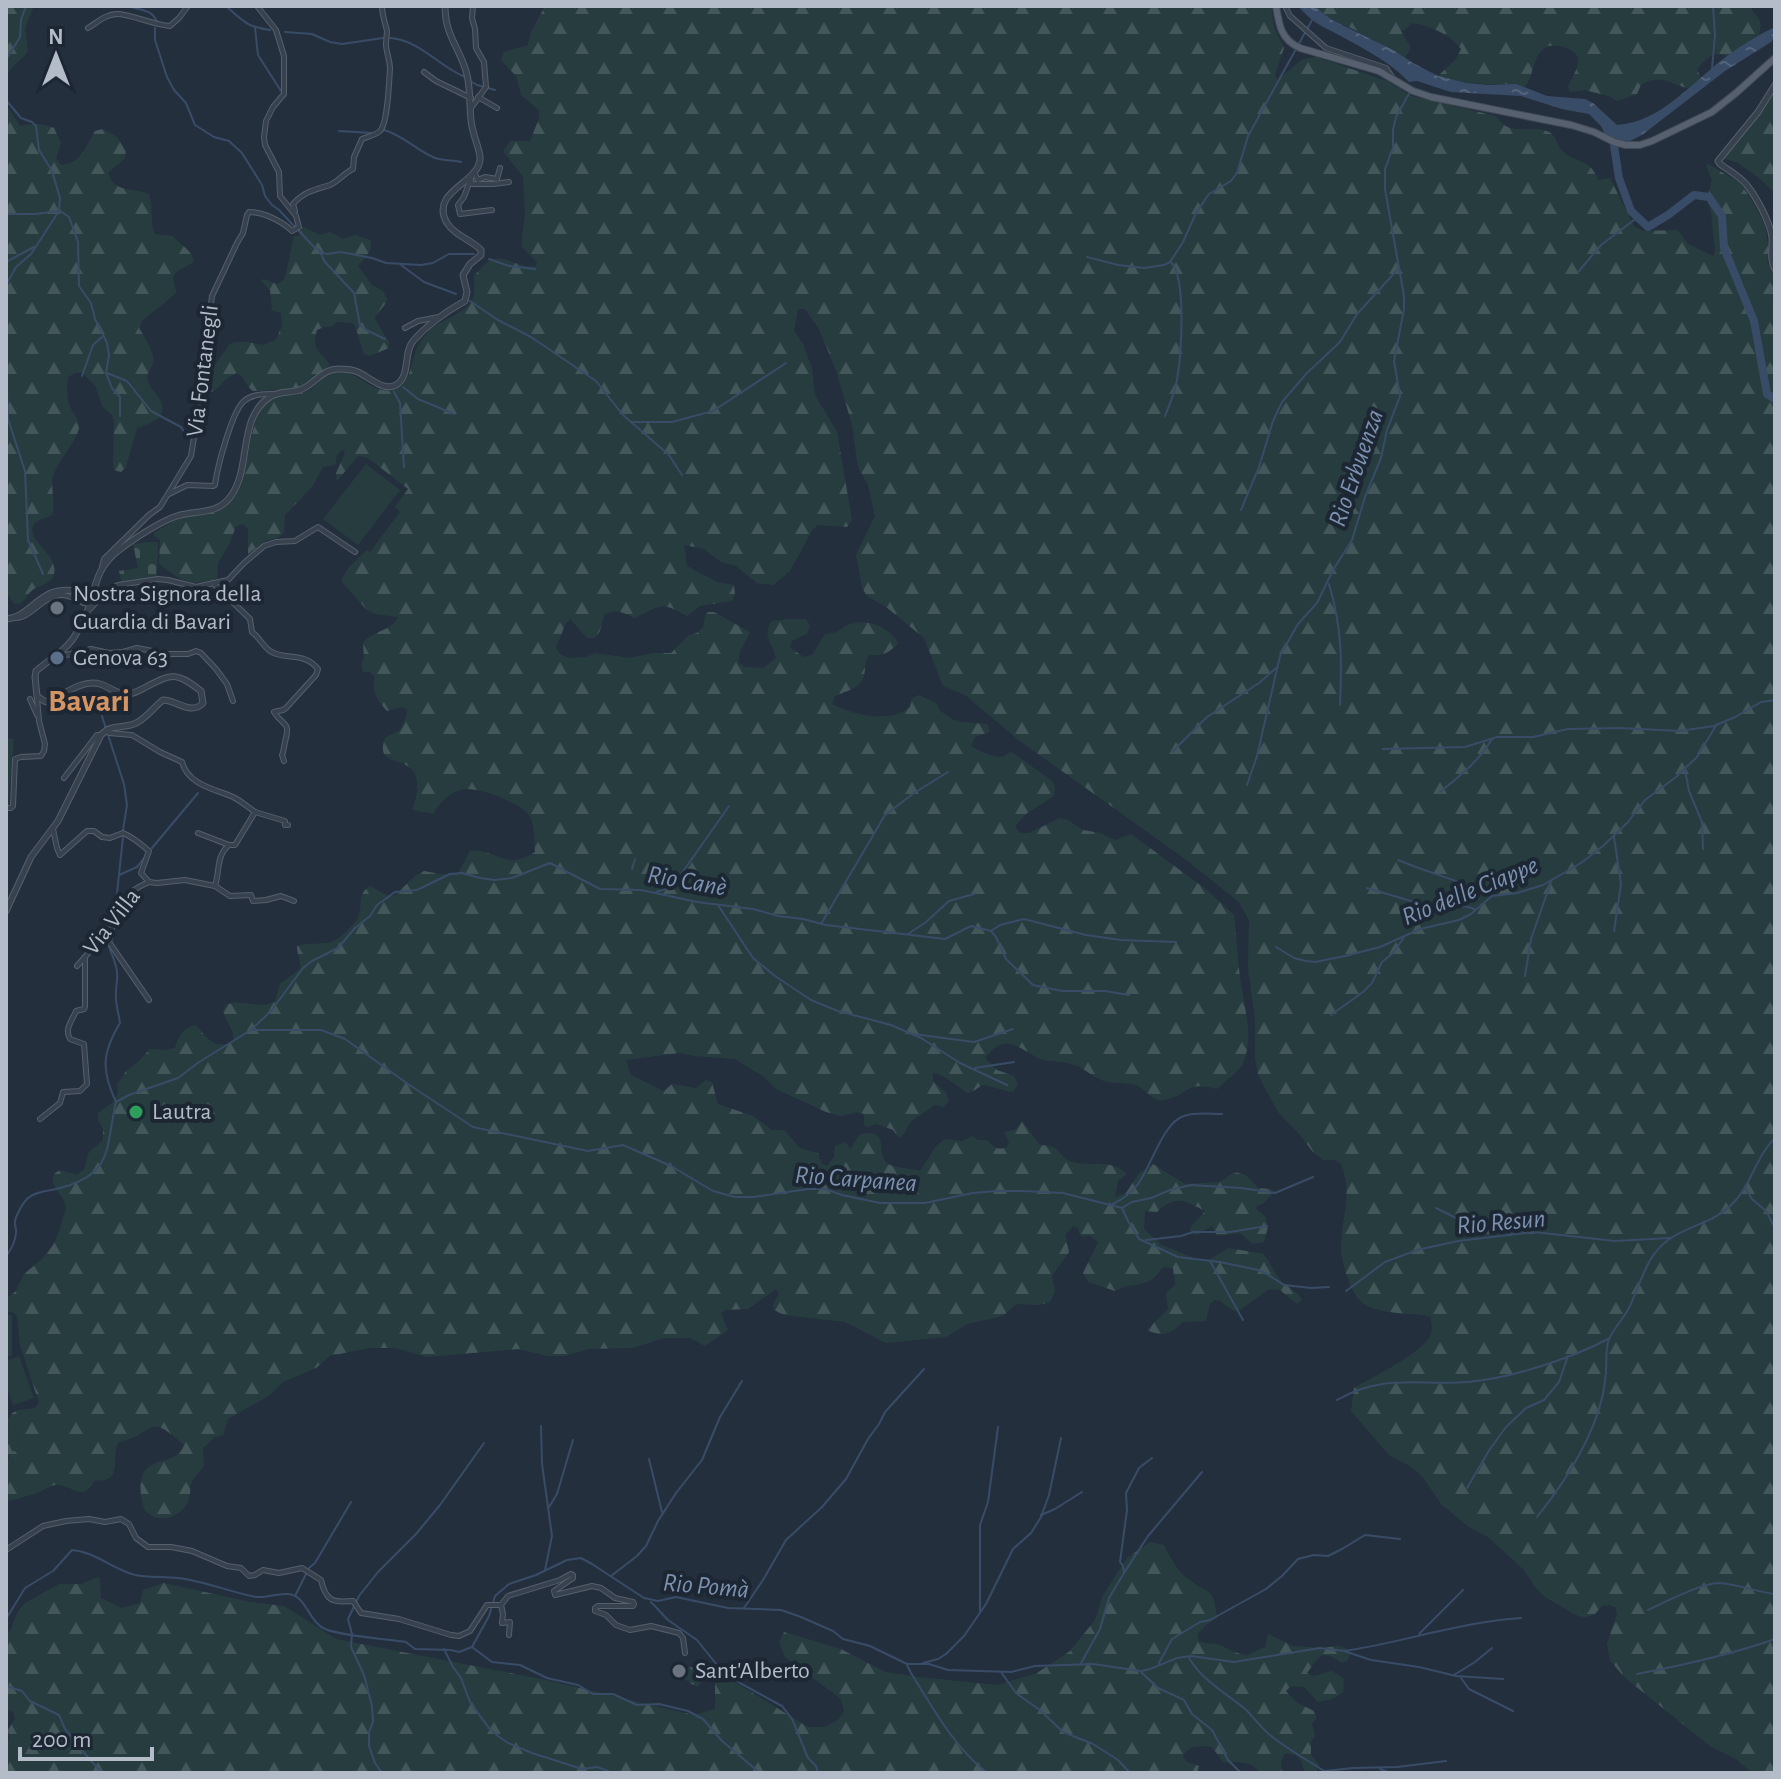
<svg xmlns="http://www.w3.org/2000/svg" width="1781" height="1779" font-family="'Alegreya Sans',sans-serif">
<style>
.grass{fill:url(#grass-dots)}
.forest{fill:url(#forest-firs)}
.cemetery{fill:url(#cemetery-stones)}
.pitch{fill:#263c3f}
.water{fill:url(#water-ripples)}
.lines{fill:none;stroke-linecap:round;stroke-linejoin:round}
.stream{stroke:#394c67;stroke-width:2}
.river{stroke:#394c67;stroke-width:8}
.minor-casing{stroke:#565f6c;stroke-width:6}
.tertiary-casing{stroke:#565f6c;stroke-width:7}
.primary-casing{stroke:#414a57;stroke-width:8}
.minor{stroke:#38414e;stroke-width:4}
.tertiary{stroke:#38414e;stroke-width:5}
.primary{stroke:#56606e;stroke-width:6}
.worship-dot{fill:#6b7280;stroke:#1d2633;stroke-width:3}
.service-dot{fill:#5c6f8a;stroke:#1d2633;stroke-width:3}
.leisure-dot{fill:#2e9e5b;stroke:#1d2633;stroke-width:3}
.labels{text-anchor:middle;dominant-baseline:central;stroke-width:8;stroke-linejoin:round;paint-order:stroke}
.street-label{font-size:24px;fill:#b4bcc9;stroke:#1d2633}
.poi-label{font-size:24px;fill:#b4bcc9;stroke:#1d2633;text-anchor:start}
.water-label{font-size:26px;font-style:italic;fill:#7c92b1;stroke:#1d2633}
.district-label{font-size:32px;font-weight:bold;fill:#d59563;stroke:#1d2633}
</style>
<defs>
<pattern id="grass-dots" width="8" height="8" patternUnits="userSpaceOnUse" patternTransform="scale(2)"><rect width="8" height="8" fill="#263c3f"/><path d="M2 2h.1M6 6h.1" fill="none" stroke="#435659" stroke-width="1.8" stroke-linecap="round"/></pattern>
<pattern id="forest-firs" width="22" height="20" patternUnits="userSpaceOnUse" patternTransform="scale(2)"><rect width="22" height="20" fill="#263c3f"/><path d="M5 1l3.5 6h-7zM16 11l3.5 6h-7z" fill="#435659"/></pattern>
<pattern id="cemetery-stones" width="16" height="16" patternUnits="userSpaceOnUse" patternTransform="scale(2)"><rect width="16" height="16" fill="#263c3f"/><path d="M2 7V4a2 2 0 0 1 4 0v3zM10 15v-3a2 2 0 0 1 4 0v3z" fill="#435659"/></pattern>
<pattern id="water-ripples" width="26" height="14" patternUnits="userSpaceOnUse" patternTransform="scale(2)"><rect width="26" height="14" fill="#394c67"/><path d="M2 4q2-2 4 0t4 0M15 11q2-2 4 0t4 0" fill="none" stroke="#53647b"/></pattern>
</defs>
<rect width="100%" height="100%" fill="#242f3e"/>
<polygon class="grass" points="690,1666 708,1676 697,1687 690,1683 681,1675"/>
<g class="forest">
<path d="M6,6H34L25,28L28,51C22,61 11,65 6,77Z"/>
<path d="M545,6H1271L1274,27L1284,48L1275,75L1277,80L1303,59L1316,57L1387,81L1411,96L1496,116C1510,139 1530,123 1549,132C1556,136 1556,142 1560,148C1573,165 1590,156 1598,180L1610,178L1634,226L1643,231L1678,230L1688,244L1713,256L1715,251L1711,212L1707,198L1712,180L1706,166L1708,164L1739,182L1750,197L1765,225L1769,250L1767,262L1775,274V294L1772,295L1775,304V1773H1752L1736,1759L1710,1746L1624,1677L1610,1660L1607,1644L1617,1614L1615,1607L1609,1605L1602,1606L1595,1614L1584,1618L1574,1614L1545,1597L1535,1587L1523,1569L1488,1537L1469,1527L1442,1505L1422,1476L1410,1466L1390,1456L1351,1411L1354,1388C1373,1377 1421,1354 1430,1336C1433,1330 1432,1324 1430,1317L1423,1315C1406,1313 1384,1314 1367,1306C1351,1298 1341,1263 1341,1245C1342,1216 1353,1194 1341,1164L1335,1160H1323L1312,1151L1300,1135L1278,1112L1258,1075L1255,1058V1019L1248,969L1249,920L1239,902L1184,858L1021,742L965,695L943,686L924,638L886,607L867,596L862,588L856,555L875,516L868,485L858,467L852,425L836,370L819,329L805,309H798L794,331L803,344L812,368L815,395L837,432L852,520L847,527L818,525L813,529L790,571L773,585L757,583L736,566L721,562L704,549L684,545L687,566L717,582L734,585L735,594L732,601L700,606L687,616C680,613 674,608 667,607C655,604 645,615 634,618C622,612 616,608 604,615L600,631L595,638H587L570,619L565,625L556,648L561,655L570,658L587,657L595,653L629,658L654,653H671L689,635L697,633L703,627L706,612H714L750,632C746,643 737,651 739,663L746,667L763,668L776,658C773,643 761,636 772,621L789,619H806L810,626L807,634L792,641L790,648L804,657L812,655L825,634C835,635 839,629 848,625C865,617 890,627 898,643C890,653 882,656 869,655C864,663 866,667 864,676C860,689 846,691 835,696L832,704C854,715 889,724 910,707L911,699L919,695L936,703L940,711L954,720L962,722L987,724L990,732L975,737L971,746C981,752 991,757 1003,757L1010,752L1016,755L1051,780L1055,787L1054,796L1026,814L1015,826L1020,833H1029L1060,818L1068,820L1083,830L1100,833L1115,840L1131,834L1207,890L1234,915C1237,936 1237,957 1240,977C1243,1005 1255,1036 1243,1063C1240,1071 1224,1082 1217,1089C1185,1080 1188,1096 1164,1100C1153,1102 1147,1091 1138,1086C1128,1081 1113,1085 1101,1080C1092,1076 1084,1068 1074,1065C1063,1060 1049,1063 1038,1058C1017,1047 1004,1032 985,1058L997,1070L1014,1076L1018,1084L1013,1092C1001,1091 993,1085 982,1085L975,1090L968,1093C957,1087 945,1074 933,1073V1081L946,1093L949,1101L943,1107L934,1105C927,1112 917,1115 911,1122C905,1129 907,1133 899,1138L893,1130L877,1124L868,1127L864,1125V1114L857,1112L841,1116L826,1112L776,1089L764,1077L735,1059L695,1056L679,1053L626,1060L631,1075L664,1091L672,1084L696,1088L706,1080L712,1082L718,1104L753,1116L772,1130H784L800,1148L818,1153L822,1164L827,1166L834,1157L835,1146L846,1142L850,1149L860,1134C891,1129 875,1151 887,1163C892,1168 912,1168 920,1171L936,1146L945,1139L962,1141L973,1136L978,1140H987C994,1147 997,1151 1007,1147L1009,1142L1004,1132L1015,1130L1022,1121L1040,1145C1041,1145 1052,1146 1053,1147C1061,1151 1063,1160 1073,1162C1091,1167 1111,1158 1127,1174L1118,1181L1115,1197L1126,1193L1139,1173L1153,1164L1185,1184L1220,1182L1234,1172L1246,1175L1258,1188L1271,1189L1275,1192L1262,1204L1256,1206L1257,1210L1265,1216L1268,1227L1264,1242L1253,1244L1240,1233L1217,1236L1212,1226L1197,1235L1191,1234L1190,1228L1205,1211C1182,1200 1177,1194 1157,1212L1145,1211L1144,1229L1162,1245L1196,1259L1208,1260L1229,1248L1264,1254L1280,1280L1299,1295L1302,1300L1297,1304L1280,1290L1269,1289L1240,1310L1234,1311L1220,1301L1215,1300L1210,1304L1206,1321L1183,1322C1171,1334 1162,1337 1147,1330L1168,1309L1166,1293L1175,1285L1173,1268L1163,1267C1160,1271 1157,1275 1154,1278C1142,1287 1128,1283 1115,1291L1088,1282L1083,1273L1098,1242L1089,1235L1083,1237L1079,1233L1078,1228L1073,1226L1065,1235L1069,1252L1052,1276L1055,1291L1050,1302L1039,1305L1016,1304L1003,1316L967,1324L946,1337L886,1343L845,1322L784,1315L774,1310L773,1304L779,1294L776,1289L748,1309L726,1310L721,1313L728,1330L705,1346L690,1338H664L632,1348L589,1349L564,1356H548L518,1349L427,1357L395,1348H369L330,1356L316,1368L283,1382L270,1395L228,1419L223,1435L215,1437L203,1448L204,1466C201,1471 196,1475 193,1480C189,1487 191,1486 190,1493C189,1506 179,1516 166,1518C159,1519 153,1518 148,1513C143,1509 142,1503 141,1496C136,1449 175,1471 184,1445C145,1410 157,1434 119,1442C112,1453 119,1466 111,1477L105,1480L94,1481C83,1504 70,1483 55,1485C49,1486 43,1491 37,1493C27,1496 16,1500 6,1501V1467L9,1457L6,1448V1422L12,1413L18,1410L35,1408L39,1403L20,1345L17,1316L13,1312H6V1298L15,1292L24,1274L42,1259L53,1245L58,1234L65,1212L66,1207L62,1196L60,1195C54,1186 47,1176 60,1170L77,1175L84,1169L89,1152L103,1140V1129L98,1119V1113C110,1104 120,1101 117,1085L126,1071L139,1061L150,1049L166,1050L175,1048C179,1036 182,1028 196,1025C207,1038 214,1050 233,1042V1033L223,1012L226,1005C243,997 258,1011 275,1001L280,984L300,969C301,960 297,955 297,946C309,942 325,946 336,940C343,935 356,924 359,915C363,903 357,894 370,886C379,890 384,895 393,897L416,875L424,871L440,874L458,873L470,851C497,848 504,872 535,852C534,840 535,824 529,815C520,802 474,785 460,790C446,795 441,802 433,814C426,811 419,813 412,809C417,798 422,776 409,767C397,758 376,763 385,738L400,730L406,717L407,710L402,707L387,711C378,701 370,690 375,677L370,672H363L361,664L364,658L363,643C373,630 391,632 398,617L375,614L367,610L341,581L348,568L367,550L370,552L400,512L395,507L408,489L368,458L358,456L337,481L336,473L345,453L343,449L337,455L335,465L323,467L312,487L285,515L284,533L277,538L266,541L248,554V529L243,524L236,526L230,543L218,563L217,579C191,587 179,581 159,563L160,540L154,536V533C162,528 171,522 180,519C206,510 222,520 238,492C251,468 247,409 274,398C285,393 297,397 309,390C319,383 326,372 340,372C360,372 375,397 396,389C413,382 411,355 420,342C424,337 428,332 432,328C445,318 470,312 474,295C475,289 474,282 474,276C478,272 483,265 489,261C502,252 521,270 536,266L537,262L521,246L525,214L523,177L503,151L510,141H530L539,118V110L521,95L516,76L501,60L504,52L528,45L531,32Z"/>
<path d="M1314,6H1750C1756,20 1764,16 1759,35L1727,56C1712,51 1707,58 1697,69L1701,78L1690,89C1670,84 1660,73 1641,85L1637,94L1617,101L1609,96L1584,90L1570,92L1568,87C1574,71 1590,55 1563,47C1558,45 1549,45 1545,48C1532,55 1534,77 1525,87C1511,82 1499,85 1485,84C1469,83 1453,81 1438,76L1456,59L1461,49C1450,34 1430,26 1412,23L1405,30L1401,31L1411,48L1405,58L1353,29L1332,20Z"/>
<polygon points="1775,89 1775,193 1759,178 1738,163 1723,158"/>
<path d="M6,104L20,126C32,123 42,123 54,128L61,143L56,158L61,165C81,164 86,146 95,131L103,129L117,137L126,151L125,158L108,173C115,194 133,187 149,194C154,208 149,221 155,234L173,236C180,245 191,249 194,261C181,273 166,268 177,292L142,321L139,328C144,336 156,355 153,363C151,370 146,373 148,381C150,388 155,392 159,398C170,417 152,423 137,428L126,467L121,472L114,470L113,464L114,422L112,415L102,406L96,387L83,373H75L68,377C67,388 66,400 71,409C74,414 79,420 79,426C80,435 60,460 55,471C48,485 57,501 52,515C47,518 39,519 35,523C22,539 59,553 54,574C51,584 42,584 34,589C29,592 26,598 21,603L14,604L7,593L6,571Z"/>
<path d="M304,227L320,235L330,232L343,239L355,235L370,240C374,252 365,257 358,266L372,285L383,291L387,299C385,308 376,312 375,319L389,342V348L370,356L364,354L355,326L352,323L337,322L331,327H324L317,330C311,350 319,350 330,365L303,386L286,390L253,391C245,386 246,377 237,373C224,377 221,389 209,393L208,391L212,369L230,344L235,342H248L263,345L276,340L282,325L281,313L272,310L270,290L261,281L263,279L277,284L284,280C289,266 290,250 294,236H300L301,228Z"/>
<path d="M1150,1542L1164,1545C1170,1556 1176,1570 1187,1578C1208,1596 1213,1583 1217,1618L1206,1625L1198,1634L1199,1641C1206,1644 1213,1643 1220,1645C1229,1649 1236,1654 1247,1655L1265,1647L1268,1634L1293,1646L1320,1648L1339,1646L1346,1648L1350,1653L1348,1660L1342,1663L1331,1656L1323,1655L1318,1658L1307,1673L1313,1676L1332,1671L1344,1679L1343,1692C1335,1699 1328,1700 1318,1702L1304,1687L1291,1686L1286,1691L1296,1702L1314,1711L1317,1718L1312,1723L1315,1736L1311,1742V1755L1319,1765L1316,1772L1304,1773C1303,1761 1299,1752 1285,1754C1280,1761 1280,1765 1283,1773H1260C1252,1761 1237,1761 1224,1763L1212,1747C1199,1746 1190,1744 1183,1756L1187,1762L1199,1766L1197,1773H6V1745L9,1738L8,1730L15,1718L13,1712L6,1709V1633L10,1631L18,1611L25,1603L59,1584H81L98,1577L100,1579L101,1598L122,1608L140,1603L143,1590L164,1583L250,1602L284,1606L336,1639L546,1680L694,1715L715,1709V1683L735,1682L808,1727H825L838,1720L844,1711L841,1699L785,1657L779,1642L784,1632L841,1649L885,1672L918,1677L998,1685L1037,1673L1070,1651L1095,1620L1103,1595L1127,1558Z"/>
</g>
<polygon class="cemetery" points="150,542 158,542 157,578 122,584 119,571 138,568 133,544"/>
<g class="pitch">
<polygon points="366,464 400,490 358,545 323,519"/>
<polygon points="6,738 14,739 8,807 6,806"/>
<rect x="6" y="1315" width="6" height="41"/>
<polygon points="19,1356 34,1398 13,1405 6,1386 6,1361"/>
<polygon points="10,1421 15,1421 19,1452 12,1451 7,1439"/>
</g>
<path class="water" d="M1298,6H1314L1332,20L1393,50L1413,63L1438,76L1467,83L1488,85L1516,84L1547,96L1585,99L1593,103L1617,125C1662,122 1693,81 1727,56C1742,45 1758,35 1775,27V36L1771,42L1725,71L1642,135L1630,141L1618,140V154H1613L1610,144L1601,126L1589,114L1562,109L1521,96L1451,92L1417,81L1409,82C1389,61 1364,49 1339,35C1320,25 1313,23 1298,6Z"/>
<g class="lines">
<g class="stream">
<path d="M128,6C140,11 151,8 157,22"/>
<path d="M226,6C243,21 247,27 270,30"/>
<polyline points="155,28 155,40 167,77 174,90 186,103 195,125 214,137 229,141 242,153 262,185 265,196 272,205 279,210 295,227"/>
<polyline points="255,28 258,55 281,91"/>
<polyline points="285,32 312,34 330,42 342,44 383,38"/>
<path d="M390,38C420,40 438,66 465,77"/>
<polyline points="6,60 20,37 21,20 26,6"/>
<polyline points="1712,69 1715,35 1713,6"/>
<polyline points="470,81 477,85 495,90"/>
<polyline points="6,100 21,118 32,122 36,126 39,150 52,171 60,198 59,211 31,254 16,267 6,285"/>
<path d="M384,130C403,135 417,151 435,158C444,161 453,160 461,162"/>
<polyline points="339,131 372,133"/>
<polyline points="59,210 69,217 78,242 79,286 91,303 95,319 107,343 109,355 106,373 112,388 120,397 120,416"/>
<polyline points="6,214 36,214 57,211"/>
<polyline points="298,230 314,247 326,254 341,252 372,258 386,263 421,265 433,263 449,254 474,254"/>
<polyline points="320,252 325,262 354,293 360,325 366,330 385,339"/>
<polyline points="1087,257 1118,265 1144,268 1164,265 1170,262 1183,242 1196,213 1209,194 1231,181 1237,173 1248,136 1312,20"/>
<polyline points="489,259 509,266 535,269"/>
<polyline points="6,262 34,247"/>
<polyline points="401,265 424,282 456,294"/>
<polyline points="1579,271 1601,245 1638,217"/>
<polyline points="470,301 498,320 531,337 596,381 623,415 669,455 682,475"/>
<polyline points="6,364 8,419 25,471 28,540 43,574"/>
<polyline points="107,373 127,381 151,411 181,427 187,437"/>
<polyline points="82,376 93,345 102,337"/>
<polyline points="403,387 418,399 454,414"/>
<polyline points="394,392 400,403 404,467"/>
<path d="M1165,416C1170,404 1175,392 1177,380C1181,356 1187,279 1171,262"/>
<polyline points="631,422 672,422 713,411 786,363"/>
<polyline points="1241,510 1259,467 1273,421 1282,402 1307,373 1340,342 1357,314 1399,268"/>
<path d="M1329,584C1342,628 1342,660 1340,705"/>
<polyline points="99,707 124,784 127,805 123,830"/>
<polyline points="1383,749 1465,747 1497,737 1533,737 1568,729 1620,728 1679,731 1714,726 1735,717 1761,702 1775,700"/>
<polyline points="1172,752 1207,717 1259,683 1276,668"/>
<polyline points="1685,770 1689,791 1702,822 1703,849"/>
<polyline points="1247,785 1257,756 1280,656 1298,624 1317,603 1333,570 1352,540 1365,497 1381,458 1387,430 1400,396 1394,361 1404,309 1404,296 1385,189 1385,169 1393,148 1393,130 1396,117 1410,92"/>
<path d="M1440,792C1460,776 1479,761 1492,739"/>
<polyline points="1614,837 1621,884 1614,931"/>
<polyline points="152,848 198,793"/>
<path d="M1398,860C1429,873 1461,881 1490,895"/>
<polyline points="632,869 635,859"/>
<polyline points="119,875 137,867 146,856"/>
<path d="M1367,888L1438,909C1449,906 1463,904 1474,909"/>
<polyline points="656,892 668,888 677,880 729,806"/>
<polyline points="718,905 753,958 775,976 811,1000 838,1011 891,1025 921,1038 960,1063 1007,1085"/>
<polyline points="115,912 123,837"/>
<polyline points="821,924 885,815 914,793 948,772"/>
<path d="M110,929C104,948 115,954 117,972C118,981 115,989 116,998C116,1006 119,1015 120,1023C102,1053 101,1070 116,1102"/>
<polyline points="991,931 996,937 1006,959 1033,985 1062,991 1105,991 1129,995"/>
<polyline points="908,934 926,922 949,901 974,894"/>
<polyline points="1276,947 1294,958 1306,961 1315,962 1345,956 1380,947 1420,929 1459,920 1471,914 1492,896 1517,893 1543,885 1581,863 1603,846 1628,822 1645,800 1676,777 1697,757 1717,724"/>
<polyline points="1525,976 1531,939 1551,882"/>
<polyline points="1331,1015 1363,992 1372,983 1382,962 1393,953 1405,936"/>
<polyline points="253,1030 321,1030 345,1039 408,1084 473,1127 588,1151 623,1145 671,1166 713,1191 735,1197 753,1197 808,1189 825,1189 842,1195 880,1203 925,1203 973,1193 996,1191 1023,1191 1063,1193 1122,1208 1128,1221 1139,1239 1178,1257 1220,1262 1258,1270 1267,1274 1284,1285 1311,1288 1329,1287"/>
<polyline points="913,1034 974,1042 1013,1029"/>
<polyline points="975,1068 1014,1062"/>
<polyline points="1745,1188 1752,1199 1766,1211 1775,1228"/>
<path d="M1113,1204C1123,1199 1131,1193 1138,1184C1151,1167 1163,1122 1184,1116C1195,1112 1210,1114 1222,1114"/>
<polyline points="1122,1208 1132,1202 1151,1198 1170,1190 1191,1185 1241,1188 1275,1193 1313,1177"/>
<polyline points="1436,1208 1464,1222 1479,1222 1513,1234"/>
<polyline points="1146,1240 1181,1236 1193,1232 1230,1232 1267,1226"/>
<path d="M6,1256C11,1250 15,1242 16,1233C17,1229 14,1225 15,1221C16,1215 23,1203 27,1199C34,1192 47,1191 56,1189C114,1175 105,1150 116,1102L129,1095L178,1078L199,1062L251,1030L271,1011L303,968L312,961L338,948L355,928L370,916L377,905L395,892L417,890L450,874L462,873L480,878L495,880L512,878L550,863L600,889L641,890L697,902L753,909L778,916L803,919L826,925L945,939L971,926L991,931L1000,925L1024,919L1086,935L1121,940L1176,942"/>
<polyline points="1210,1261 1243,1320"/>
<polyline points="1346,1291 1385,1262 1417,1250 1458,1241 1534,1232 1615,1241 1670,1238"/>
<path d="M1337,1400C1383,1373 1419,1386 1468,1382C1511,1378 1570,1359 1608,1339"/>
<polyline points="541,1426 542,1464 552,1536 545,1570"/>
<polyline points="649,1459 662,1512"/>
<polyline points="1467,1488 1490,1449 1506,1427 1526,1408 1544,1400 1559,1382 1568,1356"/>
<polyline points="549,1507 557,1494 573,1440"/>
<polyline points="1041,1515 1055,1509 1082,1492"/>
<path d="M1537,1517C1565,1482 1593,1439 1603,1394C1604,1386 1606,1377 1606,1369C1607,1359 1605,1350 1609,1339C1614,1328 1623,1319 1629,1308C1641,1284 1645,1257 1668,1240C1692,1223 1713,1225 1736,1200C1752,1182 1757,1155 1775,1138"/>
<polyline points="1124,1573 1123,1566 1120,1562 1127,1510 1126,1493 1139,1468 1152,1458"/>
<polyline points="611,1576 637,1556 646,1546 658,1521 676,1493 702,1460 720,1417 742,1381"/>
<polyline points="295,1596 309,1568 315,1563 351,1502"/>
<polyline points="651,1602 668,1620 697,1640 717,1665 728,1675 740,1683 782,1706 792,1719 808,1758 816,1766 818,1773"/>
<polyline points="744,1608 763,1580 786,1540 822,1507 846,1479 868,1439 879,1424 885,1412 924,1369"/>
<path d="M1648,1610C1665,1602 1702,1583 1719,1583C1738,1584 1756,1592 1775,1594"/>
<polyline points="980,1611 980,1525 988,1502 998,1427"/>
<path d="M6,1619L25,1588L53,1571L72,1550C96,1552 112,1569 135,1575C149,1578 164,1576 178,1578C204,1581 230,1592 256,1597C267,1598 277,1593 288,1594C306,1595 308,1620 323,1628C338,1636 386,1639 406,1642L415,1649L451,1650L459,1652L472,1647L489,1616L495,1596L509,1584L536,1575L567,1560L581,1558L592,1564L644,1598L658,1601L676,1597L728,1608L781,1610L801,1617L833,1631L843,1639L870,1646L907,1664H929L948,1670L1011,1672L1035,1666L1093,1664L1141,1671L1150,1669L1177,1658L1191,1656L1234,1662L1320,1648L1344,1651L1371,1660L1419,1667L1456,1676L1503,1679"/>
<polyline points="1419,1634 1463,1590"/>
<polyline points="472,1647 492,1662 520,1665 547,1678 578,1685 593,1694 613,1694 637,1705 659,1704 688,1711 703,1719 722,1741 760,1773"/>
<polyline points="444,1649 453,1667 461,1678 470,1702 489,1728 498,1736 508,1743 532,1753 582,1769 597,1767 608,1771 609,1773"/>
<path d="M1345,1651C1404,1642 1461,1622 1521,1618"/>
<path d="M1189,1658C1202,1680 1224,1692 1244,1708C1253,1716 1260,1727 1270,1735C1288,1750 1308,1760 1327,1773"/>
<polyline points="923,1663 938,1659 946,1654 964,1636 986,1604 1013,1549 1031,1533 1041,1517 1049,1495 1061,1438"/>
<polyline points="1159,1663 1172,1639 1200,1622 1210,1620 1266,1589 1282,1576 1298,1559 1314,1555 1328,1556 1342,1549 1365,1535 1400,1539"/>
<path d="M907,1665L911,1673C933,1708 954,1747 987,1773"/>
<polyline points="1080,1665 1100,1629 1109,1598 1124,1573 1148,1536 1202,1472"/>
<polyline points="1001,1672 1016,1693 1041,1711 1063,1732 1093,1744 1118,1760 1130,1773"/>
<polyline points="1141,1672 1158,1688 1184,1700 1192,1714 1212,1730 1228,1760 1241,1773"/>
<path d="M1637,1674C1684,1665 1730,1655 1775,1639"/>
<polyline points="1454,1675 1475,1662 1492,1648"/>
<polyline points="1461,1678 1469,1689 1513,1711"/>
<polyline points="6,1686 22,1691 30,1701 59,1715 65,1729 91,1761 103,1773"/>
<polyline points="1380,1769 1391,1773"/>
<polyline points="1325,1771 1353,1768 1397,1767 1446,1761"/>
<polyline points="382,1773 375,1763 369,1746 369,1732 373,1722 372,1706 364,1675 351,1647 352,1634 348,1619 359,1596 378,1572 416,1534 440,1505 484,1443"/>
</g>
<polyline class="river" points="1614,146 1619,178 1631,211 1648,227 1668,215 1694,195 1709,197 1722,216 1724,248 1754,321 1767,394 1775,399"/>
<defs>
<g id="minor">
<polyline points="1285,6 1290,16 1326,48 1386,68 1392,77"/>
<path d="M88,28C97,23 105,14 117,14C131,14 153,25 170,26L179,18L188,6"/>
<polyline points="424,72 436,81 471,98"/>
<polyline points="478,97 497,108"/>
<polyline points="471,108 486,87 484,62 476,48 475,29 472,18 473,6"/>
<polyline points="474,172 478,180 485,177 497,179 500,168"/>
<polyline points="472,175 464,197 458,205 460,214 492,210"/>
<polyline points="471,181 472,184 493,184 509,182"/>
<path d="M295,211L293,204C305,191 314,190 330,185C338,182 344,173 353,169L354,157L362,139C367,137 376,135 380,131C388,123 389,81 390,69C390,60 386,52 386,44C386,41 387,33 387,31C385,22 382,15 382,6"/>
<polyline points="405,328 418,321 439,317"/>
<path d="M169,494L187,485L213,486L215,485C217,468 232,411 244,401C252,394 264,394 274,394"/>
<path d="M102,567L104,559L149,515L160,507L191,456L196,425L201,411L203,367L202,348L209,319L212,296L237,243L243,233L247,215L249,212C263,212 282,221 292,231L299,227L296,216L280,196L279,172L265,145L264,137L266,121L273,107L284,94V56L276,30L257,6"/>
<path d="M213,583L250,619L252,632C259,637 263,646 270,651C285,661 304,651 318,669L316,675L286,708L283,710L274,712C283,727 291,720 285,742C284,746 284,751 282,755L284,761"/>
<polyline points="89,610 109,589 118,585 158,579 168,580 196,587 228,580 244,563 264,546 276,542 295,541 318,527 355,552"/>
<path d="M16,618C30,618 41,598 60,595C73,594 78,604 90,604"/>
<polyline points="54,658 91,649 109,653 123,652 137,648 168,654 188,654 196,651 201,653 216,669 227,684 233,701"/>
<polyline points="30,699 37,715"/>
<path d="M107,729L109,733L132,735L160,752L182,762C188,785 215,789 233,797C241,801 248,807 255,812"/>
<polyline points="64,778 97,735 101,735"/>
<polyline points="6,808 11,808 13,806 15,759 21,757 41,756 44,751 45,744 39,721 37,698"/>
<path d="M288,825H285V821L255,812L235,845H229C216,856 220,870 215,886L230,896L251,895L253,901L266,900L281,896L294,901"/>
<path d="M53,829L57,848L60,855L87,831H94L102,837L110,838L123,833C133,837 141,844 149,851L141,873L149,882L157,883L185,880L215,886"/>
<polyline points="198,833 229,845"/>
<polyline points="110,925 112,928 109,942 149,1000"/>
<path d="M77,966L98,942L114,915L125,912C123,895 133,889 149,882"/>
<path d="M40,1119L60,1103L63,1092L80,1091L87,1084L84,1044L70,1039C64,1029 72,1021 76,1011L84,1009L85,1007V957"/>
<path d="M6,1550L43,1526L66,1521L89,1519L105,1522L121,1519L129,1524L136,1538L148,1547H171L192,1551L227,1566L241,1568L249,1576L255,1575L263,1570L279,1573L302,1568L321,1580C326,1601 332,1603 353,1601L361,1613L399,1619L451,1635L459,1636L470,1631L487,1605H501"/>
<polyline points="501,1605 508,1596 560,1580 571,1574 573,1575 573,1578 554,1591 555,1595 592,1586 601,1588 615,1598 633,1602 634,1604 633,1606 598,1606 595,1608 595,1611 606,1615 616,1625 630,1630 651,1626 679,1633 683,1638 685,1653"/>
<polyline points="501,1605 503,1614 502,1623 510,1622 509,1635"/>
</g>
<g id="tertiary">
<path d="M1775,85L1758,112L1718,161L1720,164C1728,170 1739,176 1746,184C1756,196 1770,222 1772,237C1773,249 1769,258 1775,269"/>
<path d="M6,619C25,618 34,600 51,593C64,588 78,591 91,592"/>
<path d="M6,911L31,857L58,821L101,735C114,722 125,730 138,722C147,717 154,707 163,700C177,700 191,716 203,703L201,691C176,672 173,673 146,687C140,690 135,693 129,694C117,695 110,687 100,684C82,679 63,695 48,702L44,701L37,696L35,677L36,671C49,660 68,649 76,634C80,626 86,615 89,607C96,583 98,566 119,550C134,539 159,522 177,516C197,510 218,515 231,496C252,467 237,418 270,397C280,390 294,394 304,388C317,381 324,368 340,369C346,369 353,370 358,372C369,377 384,392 396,385C411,376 403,353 413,341C427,325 447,311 465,301L467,292L463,275L470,264L481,255V250C472,240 455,236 447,223C428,190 483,183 480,156C478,144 472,133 471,120C469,103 471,87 466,71C458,45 445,35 445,6"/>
</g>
<path id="primary" d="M1276,6C1279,25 1281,40 1300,48L1379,71L1413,91L1431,97L1571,125L1594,132L1614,142L1626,145H1640L1652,141L1712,112L1736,93L1775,58"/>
</defs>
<use href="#minor" class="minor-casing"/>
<use href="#tertiary" class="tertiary-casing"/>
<use href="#primary" class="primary-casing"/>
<use href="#minor" class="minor"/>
<use href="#tertiary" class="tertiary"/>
<use href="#primary" class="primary"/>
</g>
<g class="worship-dot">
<circle cx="57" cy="608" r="8"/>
<circle cx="679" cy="1671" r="8"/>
</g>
<circle class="service-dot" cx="57" cy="658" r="8"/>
<circle class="leisure-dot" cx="136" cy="1112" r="8"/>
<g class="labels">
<g class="street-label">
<text transform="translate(203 371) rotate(-83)">Via Fontanegli</text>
<text transform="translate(112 922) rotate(-52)">Via Villa</text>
</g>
<g class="poi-label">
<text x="73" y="594">Nostra Signora della<tspan x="73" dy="28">Guardia di Bavari</tspan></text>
<text x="73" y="658">Genova 63</text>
<text x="152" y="1112">Lautra</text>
<text x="695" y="1671">Sant'Alberto</text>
</g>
<g class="water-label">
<text transform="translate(1356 468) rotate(-71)">Rio Erbuenza</text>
<text transform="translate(687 881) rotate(10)">Rio Canè</text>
<text transform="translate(1470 891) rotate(-22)">Rio delle Ciappe</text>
<text transform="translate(856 1179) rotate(4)">Rio Carpanea</text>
<text transform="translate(1501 1222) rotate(-5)">Rio Resun</text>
<text transform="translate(706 1586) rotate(5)">Rio Pomà</text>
</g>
<g class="district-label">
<text x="89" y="701">Bavari</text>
</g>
</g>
<rect width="1781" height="1779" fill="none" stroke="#b4bcc9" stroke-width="16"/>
<g transform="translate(56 56)" stroke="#1d2633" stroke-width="6" paint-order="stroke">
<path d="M0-6L14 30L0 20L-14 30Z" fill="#b4bcc9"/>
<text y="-12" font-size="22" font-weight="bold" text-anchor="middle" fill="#b4bcc9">N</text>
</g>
<path d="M20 1747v12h132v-12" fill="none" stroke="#b4bcc9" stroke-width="4"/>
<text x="32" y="1747" font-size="24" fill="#b4bcc9" stroke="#1d2633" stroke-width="6" paint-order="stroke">200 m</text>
</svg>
